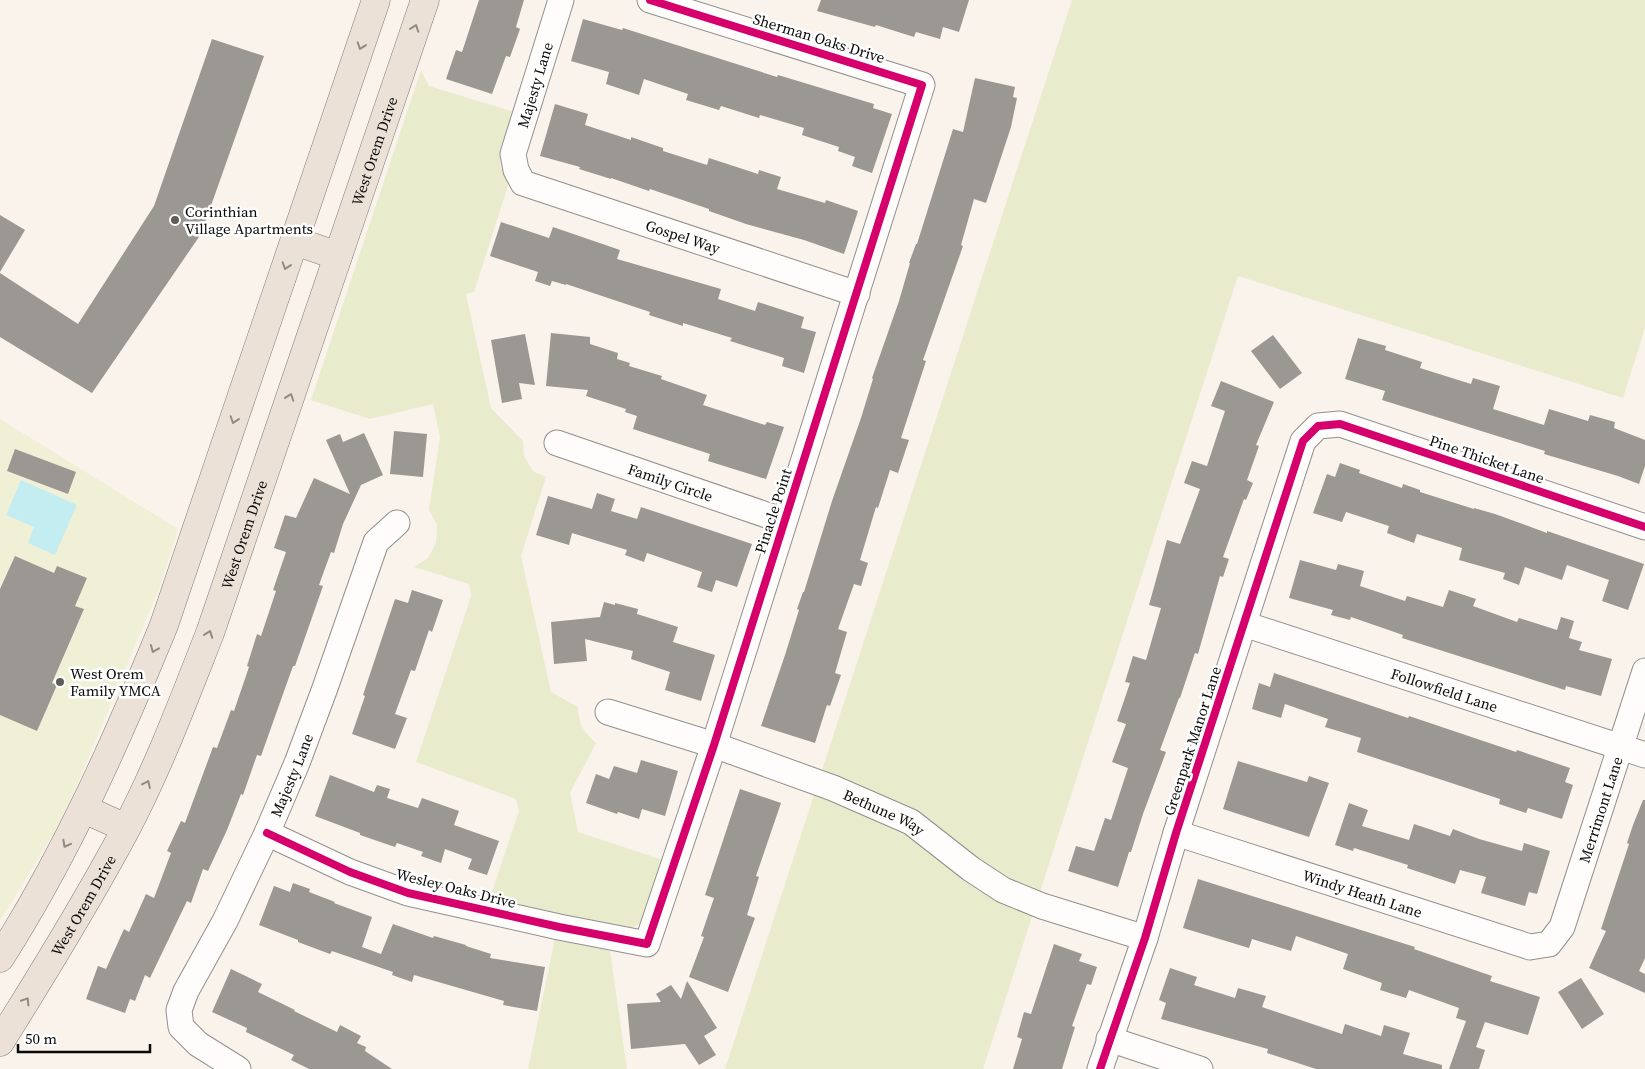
<svg xmlns="http://www.w3.org/2000/svg" width="1645" height="1069" font-family="'Source Serif 4',serif">
<style>
.green{fill:#e8eccd}
.pitch{fill:#f0f0d7}
.water{fill:#c4edf1}
.building{fill:#9b9793}
.lines{fill:none;stroke-linecap:round;stroke-linejoin:round}
.minor-casing{stroke:#928f8c;stroke-width:27}
.major-casing{stroke:#7f7c79;stroke-width:29}
.minor{stroke:#fefdfc;stroke-width:25}
.major{stroke:#ebe1d7;stroke-width:28}
.cycleway-casing{stroke:#fff;stroke-width:11}
.cycleway{stroke:#d6006c;stroke-width:8}
.oneway{stroke:#918b85}
.poi-dot{fill:#5e5c59;stroke:#fff;stroke-width:2}
.labels{text-anchor:middle;dominant-baseline:central;stroke-width:5;stroke-linejoin:round;paint-order:stroke}
.street-label{font-size:15px;fill:#0a0a0a;stroke:#fff}
.poi-label{font-size:15px;fill:#0a0a0a;stroke:#fff;text-anchor:start}
</style>
<rect width="100%" height="100%" fill="#f9f3ec"/>
<g class="green">
<polygon points="1072,0 1645,0 1645,328 1623,398 1238,276 983,1069 725,1069"/>
<path d="M421,70L429,86L514,112L500,149V166L509,183L474,292L466,294L491,408L523,441L524,456L533,471L546,477L521,556L551,692L578,707C579,725 583,731 596,743L570,793L578,832L666,861L643,922L632,928H619L489,901L519,811L516,799L416,762L471,596L469,584L414,567L428,558L436,543L437,525L429,510L440,437L433,404L370,419L311,400Z"/>
<polygon points="555,938 610,951 627,1069 528,1069"/>
</g>
<polygon class="pitch" points="0,419 178,529 160,586 80,778 58,826 0,921"/>
<polygon class="water" points="21,480 77,505 55,555 28,543 34,527 6,515"/>
<g class="building">
<polygon points="479,0 524,0 516,27 520,29 510,57 506,56 492,94 446,79 456,50 462,52"/>
<polygon points="821,0 969,0 959,32 943,27 940,39 916,32 914,37 876,25 875,27 817,11"/>
<polygon points="583,19 622,30 623,28 777,77 778,75 874,104 873,108 892,114 872,173 852,166 855,157 838,151 839,147 802,135 804,128 760,115 759,118 721,106 719,110 686,100 688,94 644,79 639,95 606,84 609,72 571,61"/>
<polygon points="212,39 264,56 201,234 92,393 0,337 0,273 78,324 154,206"/>
<polygon points="975,78 1015,87 1013,97 1017,98 1011,127 986,203 974,199 961,245 963,246 923,360 926,361 901,438 909,440 898,473 890,470 878,508 876,507 860,560 868,563 861,586 854,584 838,629 847,632 835,673 841,675 830,706 827,705 815,743 761,726 785,655 799,610 797,609 803,592 804,592 832,501 861,418 873,379 872,378 899,301 910,263 909,263 916,244 917,244 953,129 963,132"/>
<polygon points="555,104 588,114 585,125 631,140 631,137 663,148 663,151 707,165 709,158 758,174 759,170 781,177 777,189 825,203 826,200 858,211 844,254 804,240 746,224 709,211 709,209 650,189 649,191 611,178 611,179 579,169 580,167 540,156"/>
<polygon points="0,215 25,230 0,272"/>
<polygon points="501,222 549,238 553,227 620,250 617,259 721,289 718,299 755,311 758,302 804,317 801,328 816,332 804,373 782,366 784,358 730,341 732,338 683,323 683,326 649,315 650,312 566,284 566,285 552,281 550,286 535,281 538,272 490,256"/>
<polygon points="551,333 590,337 590,344 618,353 617,359 630,363 629,366 662,376 661,379 707,395 703,405 765,425 767,422 784,427 766,479 708,461 710,454 633,429 637,416 625,412 626,409 586,396 588,390 546,386"/>
<polygon points="525,334 535,385 519,383 522,399 502,403 491,340"/>
<polygon points="1273,335 1302,373 1280,389 1251,351"/>
<polygon points="1358,338 1386,346 1385,350 1422,362 1420,368 1471,384 1473,378 1500,386 1493,409 1544,425 1549,409 1588,421 1590,415 1615,422 1614,428 1645,440 1645,466 1639,484 1618,476 1544,454 1545,451 1382,400 1385,391 1345,379"/>
<polygon points="1221,381 1274,402 1256,445 1259,446 1247,480 1253,483 1246,500 1244,499 1223,557 1229,559 1223,577 1220,576 1198,654 1195,653 1180,698 1179,698 1160,750 1166,752 1143,814 1131,852 1129,852 1118,887 1068,871 1076,846 1094,851 1105,818 1111,820 1128,768 1112,762 1126,724 1117,721 1130,683 1125,682 1133,656 1146,660 1161,608 1149,605 1167,540 1180,544 1200,489 1184,483 1192,461 1207,466 1225,411 1211,406"/>
<polygon points="394,431 427,434 423,477 390,474"/>
<polygon points="364,433 383,475 361,485 343,524 334,553 331,552 319,585 323,586 295,666 293,666 261,756 257,755 243,795 241,794 227,830 208,871 203,869 191,903 187,901 150,978 145,975 135,1001 130,999 125,1013 86,999 98,966 106,969 124,929 129,932 146,894 154,898 171,853 167,851 181,821 185,823 213,747 217,748 231,710 234,711 249,667 247,666 257,634 261,636 276,591 273,590 286,552 274,548 285,515 296,518 314,478 350,494 326,440 340,434 343,442"/>
<polygon points="15,449 76,472 68,494 7,471"/>
<polygon points="1340,463 1360,470 1359,473 1402,488 1403,484 1420,490 1420,492 1474,509 1474,508 1495,514 1547,533 1547,531 1644,564 1628,610 1602,601 1609,580 1567,565 1562,580 1525,567 1519,585 1503,579 1505,573 1459,560 1462,548 1417,534 1414,543 1387,533 1389,526 1346,512 1342,522 1313,513 1327,474 1335,477"/>
<polygon points="597,493 615,499 611,511 637,519 641,507 752,544 737,587 716,580 712,592 697,587 702,572 647,553 644,562 625,555 627,550 572,533 569,545 536,535 548,496 592,509"/>
<polygon points="15,556 54,573 57,566 87,578 75,606 84,609 52,683 57,685 37,731 0,715 0,589"/>
<polygon points="1300,560 1336,570 1338,564 1364,571 1360,586 1405,601 1407,596 1443,607 1449,590 1476,599 1473,606 1517,622 1519,618 1557,630 1561,617 1574,621 1569,638 1582,642 1579,650 1612,659 1601,696 1566,686 1565,690 1402,638 1403,635 1351,617 1350,620 1331,615 1333,610 1289,598"/>
<polygon points="412,590 443,600 432,632 429,630 415,671 411,670 395,714 407,718 395,749 352,734 365,696 363,695 395,599 408,603"/>
<polygon points="604,602 615,605 615,603 638,609 637,614 678,627 673,642 715,655 701,701 665,690 670,672 631,659 633,651 585,639 587,661 554,664 551,622 600,617"/>
<polygon points="1274,673 1408,718 1409,716 1516,752 1517,750 1570,768 1565,782 1573,785 1562,819 1528,808 1526,813 1499,804 1500,799 1357,752 1361,738 1325,727 1328,719 1285,704 1281,718 1252,709 1259,683 1270,687"/>
<polygon points="641,760 678,771 665,816 642,809 639,819 618,812 617,814 586,803 596,774 609,779 614,766 637,773"/>
<polygon points="1238,761 1307,782 1309,776 1329,783 1309,837 1223,809"/>
<polygon points="330,775 374,792 377,785 390,789 387,798 418,808 422,798 459,811 454,825 499,841 487,875 468,869 472,859 445,849 441,863 421,856 423,852 397,843 395,847 360,835 360,833 315,816"/>
<polygon points="740,789 781,803 756,876 759,877 747,915 755,918 728,992 689,977 704,937 701,936 714,898 705,895"/>
<polygon points="1643,800 1645,800 1645,958 1639,971 1645,974 1645,993 1589,968 1606,931 1601,929 1629,844 1627,843 1633,825"/>
<polygon points="1349,803 1368,810 1362,826 1409,840 1414,824 1450,836 1453,829 1479,839 1522,851 1524,843 1550,851 1537,894 1529,892 1525,906 1481,893 1486,877 1460,870 1455,884 1407,868 1408,865 1354,848 1353,851 1335,845"/>
<polygon points="1198,879 1415,947 1414,949 1492,976 1490,981 1540,997 1528,1035 1485,1022 1476,1047 1485,1050 1479,1069 1449,1069 1466,1021 1456,1018 1459,1008 1409,990 1406,998 1380,990 1382,983 1343,969 1348,954 1296,936 1291,951 1252,939 1249,948 1183,928"/>
<polygon points="293,883 310,889 309,892 335,902 334,903 372,917 362,947 381,954 393,924 433,938 434,936 466,945 466,946 491,954 490,958 545,967 537,1011 503,1005 504,1001 414,975 412,982 392,975 393,972 332,951 330,954 298,942 298,940 259,925 274,886 290,892"/>
<polygon points="1054,944 1082,954 1079,961 1097,967 1091,985 1087,984 1072,1026 1075,1027 1062,1069 1013,1069 1022,1039 1017,1037 1024,1012 1031,1014"/>
<polygon points="1170,968 1197,977 1194,985 1235,998 1238,988 1266,996 1262,1007 1342,1034 1345,1024 1381,1036 1384,1025 1410,1033 1403,1054 1442,1065 1442,1069 1316,1069 1267,1053 1268,1049 1161,1019 1166,1003 1159,1000"/>
<polygon points="231,969 262,984 258,992 295,1010 294,1011 337,1032 340,1025 361,1036 357,1043 366,1047 365,1051 392,1069 309,1069 291,1060 294,1055 246,1032 247,1028 212,1012"/>
<polygon points="1581,978 1604,1014 1582,1029 1558,992"/>
<polygon points="687,981 717,1028 704,1036 716,1055 699,1065 685,1044 631,1049 627,1004 661,1002 656,994 671,985 681,999"/>
</g>
<g class="lines">
<defs>
<g id="minor">
<path id="s1" d="M561,0L513,154L516,170L523,183L857,294"/>
<path id="s2" d="M557,443L784,521"/>
<path id="s3" d="M1244,624L1645,755"/>
<path id="s4" d="M608,712L714,745L833,788L911,822L971,869L1003,890L1042,906L1145,938"/>
<polyline points="267,833 350,872 408,893 559,927 647,944 714,745 922,85 650,0"/>
<path id="s5" d="M1176,833L1530,947L1549,944L1562,927L1645,671"/>
<polyline points="1109,1039 1200,1069"/>
<path id="s6" d="M238,1069L198,1044L181,1027L179,1010L186,991L225,921L267,833L297,763L325,688L376,542L397,523"/>
<polyline points="1100,1069 1145,938 1176,833 1303,441 1318,426 1340,424 1645,527"/>
</g>
<g id="major">
<polyline points="295,241 338,256"/>
<polyline points="84,809 126,828"/>
<path d="M0,958C67,853 117,740 164,625L376,0"/>
<path id="s7" d="M0,1042C44,972 87,902 126,829C159,766 184,699 210,633L425,0"/>
</g>
</defs>
<use href="#minor" class="minor-casing"/>
<use href="#major" class="major-casing"/>
<use href="#minor" class="minor"/>
<use href="#major" class="major"/>
<defs>
<g id="cycleway">
<polyline points="267,833 350,872 408,893 559,927 647,944 714,745 922,85 650,0"/>
<polyline points="1100,1069 1145,938 1176,833 1303,441 1318,426 1340,424 1645,527"/>
</g>
</defs>
<use href="#cycleway" class="cycleway-casing"/>
<use href="#cycleway" class="cycleway"/>
</g>
<defs><path id="oneway-chevron" d="M-2-3.5L2.5 0L-2 3.5" fill="none" stroke-width="1.6" stroke-linecap="round" stroke-linejoin="round" transform="scale(1.25)"/></defs>
<g class="oneway">
<use href="#oneway-chevron" transform="translate(415 28) rotate(-71)"/>
<use href="#oneway-chevron" transform="translate(361 46) rotate(109)"/>
<use href="#oneway-chevron" transform="translate(286 266) rotate(109)"/>
<use href="#oneway-chevron" transform="translate(290 397) rotate(-71)"/>
<use href="#oneway-chevron" transform="translate(234 420) rotate(109)"/>
<use href="#oneway-chevron" transform="translate(209 634) rotate(-70)"/>
<use href="#oneway-chevron" transform="translate(154 649) rotate(112)"/>
<use href="#oneway-chevron" transform="translate(147 784) rotate(-65)"/>
<use href="#oneway-chevron" transform="translate(66 844) rotate(118)"/>
<use href="#oneway-chevron" transform="translate(26 1001) rotate(-58)"/>
</g>
<g class="poi-dot">
<circle cx="175" cy="220" r="5"/>
<circle cx="60" cy="682" r="5"/>
</g>
<g class="labels">
<g class="street-label">
<text transform="translate(819 38) rotate(17)">Sherman Oaks Drive</text>
<text transform="translate(535 85) rotate(-73)">Majesty Lane</text>
<text stroke="none"><textPath href="#s7" startOffset="970">West Orem Drive</textPath></text>
<text stroke="none"><textPath href="#s1" startOffset="361">Gospel Way</textPath></text>
<text transform="translate(1487 459) rotate(19)">Pine Thicket Lane</text>
<text stroke="none"><textPath href="#s2" startOffset="120">Family Circle</textPath></text>
<text transform="translate(773 511) rotate(-72)">Pinacle Point</text>
<text stroke="none"><textPath href="#s7" startOffset="565">West Orem Drive</textPath></text>
<text stroke="none"><textPath href="#s3" startOffset="211">Followfield Lane</textPath></text>
<text transform="translate(1192 741) rotate(-72)">Greenpark Manor Lane</text>
<text stroke="none"><textPath href="#s6" startOffset="349">Majesty Lane</textPath></text>
<text stroke="none"><textPath href="#s5" startOffset="536">Merrimont Lane</textPath></text>
<text stroke="none"><textPath href="#s4" startOffset="294">Bethune Way</textPath></text>
<text transform="translate(456 888) rotate(14)">Wesley Oaks Drive</text>
<text stroke="none"><textPath href="#s5" startOffset="196">Windy Heath Lane</textPath></text>
<text stroke="none"><textPath href="#s7" startOffset="160">West Orem Drive</textPath></text>
</g>
<g class="poi-label">
<text x="185" y="211">Corinthian<tspan x="185" dy="17">Village Apartments</tspan></text>
<text x="70" y="673">West Orem<tspan x="70" dy="17">Family YMCA</tspan></text>
</g>
</g>
<path d="M18 1044v8h132v-8" fill="none" stroke="#0a0a0a" stroke-width="2.5"/>
<text x="25" y="1044" font-size="15" fill="#0a0a0a" stroke="#ffffff" stroke-width="4" paint-order="stroke">50 m</text>
</svg>
